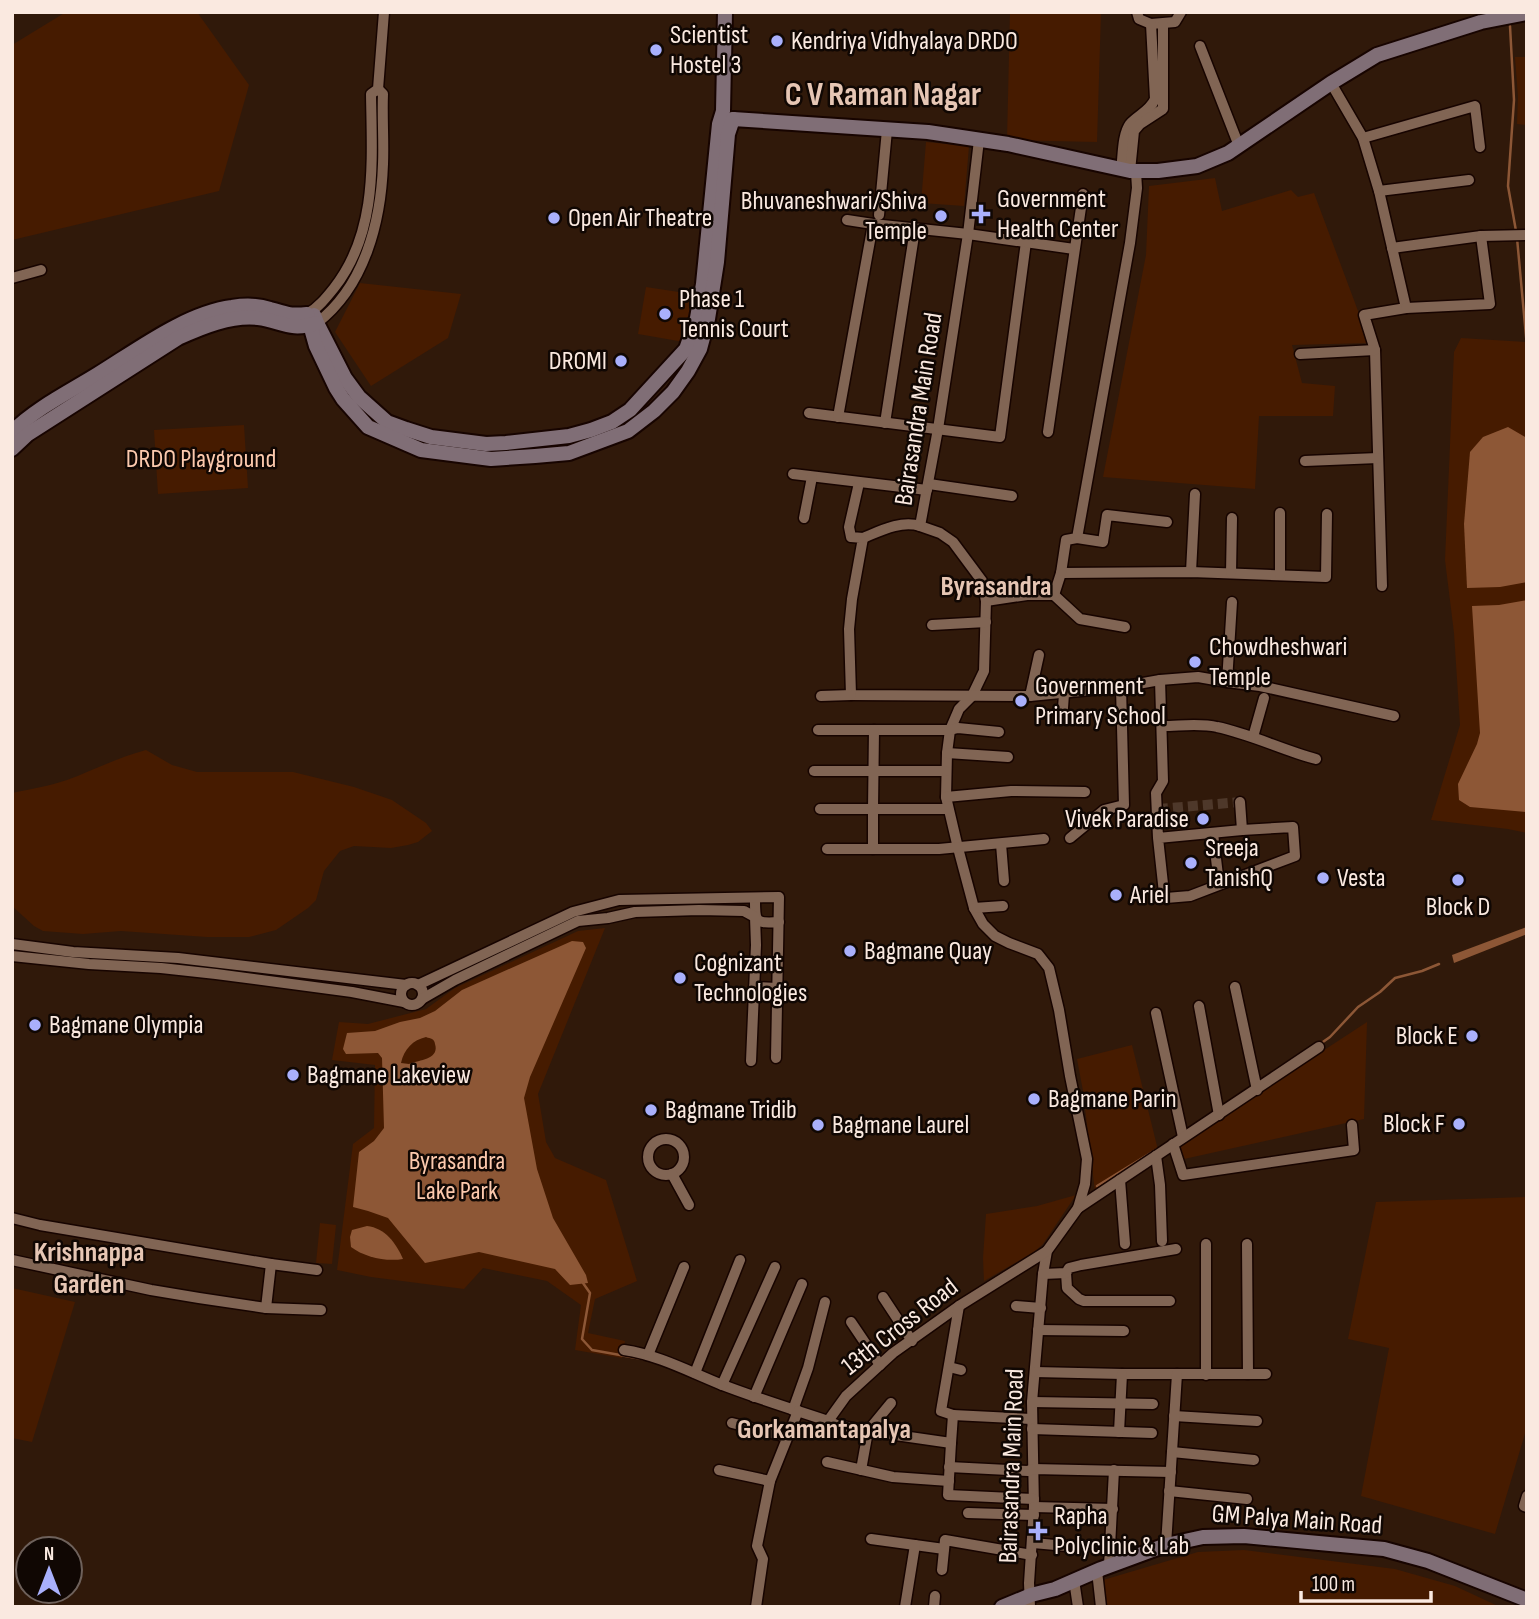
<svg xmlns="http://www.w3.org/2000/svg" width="1539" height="1619" font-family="'Sofia Sans Condensed',sans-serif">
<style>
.green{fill:#461b00}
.water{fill:#8d5736;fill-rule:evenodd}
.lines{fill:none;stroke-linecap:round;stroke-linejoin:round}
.stream{stroke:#8d5736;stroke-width:2.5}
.street-tunnel{stroke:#4e382a;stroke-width:10;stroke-dasharray:10 5;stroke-linecap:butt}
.street-casing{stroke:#170400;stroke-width:13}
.secondary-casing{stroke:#170400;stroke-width:18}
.street{stroke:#816554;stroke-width:10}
.secondary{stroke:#806e76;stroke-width:14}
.poi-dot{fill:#a9b0fc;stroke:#100703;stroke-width:2.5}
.labels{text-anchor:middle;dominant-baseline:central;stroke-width:5;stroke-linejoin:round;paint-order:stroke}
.poi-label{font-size:26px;fill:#fae9e0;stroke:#100703;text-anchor:start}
.street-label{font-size:26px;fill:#fae9e0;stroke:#100703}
.park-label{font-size:26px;fill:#fcc9ad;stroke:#100703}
.neighbourhood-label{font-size:28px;font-weight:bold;fill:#e6c6b4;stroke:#100703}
.district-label{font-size:33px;font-weight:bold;fill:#e6c6b4;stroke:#100703}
</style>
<rect width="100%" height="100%" fill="#30190a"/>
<g class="green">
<polygon points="66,12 197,12 249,85 219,191 12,240 12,45"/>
<polygon points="1010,12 1101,12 1097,142 1007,140"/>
<polygon points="1515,57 1527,57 1527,125 1517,124 1518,97"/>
<polygon points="926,142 969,146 964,206 921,203"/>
<polygon points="1215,178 1222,211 1291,190 1298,197 1314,193 1370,343 1292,345 1302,383 1335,386 1333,416 1259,416 1255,489 1103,477 1146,255 1149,186"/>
<polygon points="360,283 461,294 448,338 371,386 335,332"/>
<polygon points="646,287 692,294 684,342 638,334"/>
<polygon points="1461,338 1527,342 1527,833 1508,829 1431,820 1460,725 1454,633 1445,560 1454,352"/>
<polygon points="244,425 248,488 158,494 154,430"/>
<path d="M146,750L172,765L197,772H293L354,787L392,800L426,823L432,831L418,842L408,845L391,848L354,846L340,851L324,871L316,900L308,908L276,930L249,937H207L121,931L83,934L43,931L34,926L12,906V793C30,789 50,786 67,780C94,770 119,757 146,750Z"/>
<polygon points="605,928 538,1094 546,1142 555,1158 606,1180 637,1281 595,1299 588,1333 625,1341 622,1358 575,1350 581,1305 547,1281 483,1268 464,1289 371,1277 337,1270 353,1144 374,1128 375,1065 332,1060 339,1022 368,1024 426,1009 455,988 578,931"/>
<polygon points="1367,1022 1364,1119 1184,1159 1179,1145"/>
<polygon points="1132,1045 1158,1150 1140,1159 1095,1192 1083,1091 1077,1059"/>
<polygon points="1076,1195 1043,1244 1034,1252 984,1281 983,1258 986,1214 1037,1206"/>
<polygon points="1527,1197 1527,1427 1495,1534 1361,1496 1389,1348 1348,1339 1376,1202"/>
<polygon points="320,1223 336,1225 332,1264 316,1263"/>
<polygon points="12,1288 75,1302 32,1442 12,1438"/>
<polygon points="1244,1550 1395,1569 1455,1586 1500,1607 1106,1607 1103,1580 1198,1552"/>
</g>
<g class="water">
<polygon points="1508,427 1527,438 1527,582 1500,587 1467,588 1464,524 1470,452 1483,437"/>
<polygon points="1527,600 1527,812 1470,807 1459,800 1458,784 1477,744 1480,733 1472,606 1499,605"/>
<polygon points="1527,927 1527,934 1454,963 1452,955"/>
<path d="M572,941L583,942L586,948L530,1077L524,1098L537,1169L553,1218L586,1275L588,1283L570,1285L555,1269L479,1252L425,1263L388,1218L368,1211L353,1207L359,1152L374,1141L384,1128L382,1058L378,1053L346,1054L343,1049L347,1033L375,1031L400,1022L420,1018L435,1011L462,990ZM426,1037C431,1039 434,1038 435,1044C440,1060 417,1060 409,1064L401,1063C404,1049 413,1040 426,1037Z"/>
<path d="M367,1226C385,1228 396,1243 403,1259C386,1262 364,1257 351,1247L350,1237L352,1230Z"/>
</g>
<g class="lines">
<g class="stream">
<polyline points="1510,26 1514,100 1508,186 1516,231"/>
<polyline points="1517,238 1527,347"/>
<polyline points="1320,1044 1330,1037 1358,1007 1380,992 1395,978 1422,971 1439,964"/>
<polyline points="1097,1186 1157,1149"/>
<polyline points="583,1283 590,1293 582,1339 592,1350 648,1360"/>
</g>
<polyline class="street-tunnel" points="1158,809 1240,802"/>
<defs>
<g id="street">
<polyline points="1137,12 1139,19 1151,24 1175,22 1181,12"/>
<polyline points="1200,46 1239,146"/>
<polyline points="1331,83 1363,138 1379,191 1406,308 1364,315 1375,350 1382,586"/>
<polyline points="1363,138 1475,106 1480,147"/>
<polyline points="979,140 968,234 938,429 920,526 940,533 953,542 982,581 986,601 984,671 972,696 959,709 950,730 947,753 946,797 958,848 974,908 983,924 995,936 1009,943 1038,954 1049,968 1059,1010 1070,1076 1087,1159 1085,1184 1078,1208 1047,1251 1043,1274 1032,1402 1034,1507 1029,1583 1030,1607"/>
<path d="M1121,170C1123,157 1122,135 1130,124C1138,115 1150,111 1155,99L1151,24"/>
<polyline points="1130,171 1134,131 1140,124 1163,109 1163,24"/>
<polyline points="1379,191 1469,180"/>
<polyline points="879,215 887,130"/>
<polyline points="847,220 873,224"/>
<polyline points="1392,248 1481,236 1527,235"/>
<polyline points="12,278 41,270"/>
<polyline points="1406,308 1490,304 1481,236"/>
<path d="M307,314C318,308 326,298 334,288C378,232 372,161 371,94L378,89L384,12"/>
<path d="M317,323C365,286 381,221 383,164C384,141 382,117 383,94L378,89"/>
<polyline points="1300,354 1375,350"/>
<polyline points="809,413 1000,437 1026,242"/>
<polyline points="838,417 873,224 968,234 1074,249"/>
<polyline points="885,423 915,229"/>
<polyline points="1048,432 1083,194"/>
<polyline points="1305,461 1378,458"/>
<polyline points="793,474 927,490"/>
<polyline points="859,483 849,527 851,537 863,538 852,599 849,629 851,695 1030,696 1121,687 1160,680 1198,677 1227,682 1260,686 1394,716"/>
<polyline points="929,484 1012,496"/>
<polyline points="804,518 812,477"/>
<path d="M863,538C880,531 901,520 920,526"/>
<polyline points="1077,538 1103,542 1107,515 1167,522"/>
<polyline points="1191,572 1195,494"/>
<polyline points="1061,573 1191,572 1326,577 1327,514"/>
<polyline points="1231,573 1232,518"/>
<polyline points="1280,575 1280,513"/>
<polyline points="1054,595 1080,619 1125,627"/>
<polyline points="986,601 1027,595 1054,595 1061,573 1066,540 1077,538 1130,243 1137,188 1136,172"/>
<polyline points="932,625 986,622"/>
<polyline points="1227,682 1232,602"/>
<polyline points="821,696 851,695"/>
<polyline points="1030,696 1039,655"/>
<polyline points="1063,708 1064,694"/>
<path d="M1163,726C1180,726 1200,723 1217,727C1251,734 1282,750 1316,759"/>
<polyline points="818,730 950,730 958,728 999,732"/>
<polyline points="874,730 873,809 948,809"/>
<polyline points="1253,737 1264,698"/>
<polyline points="947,753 1008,757"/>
<polyline points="814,771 946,771"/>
<polyline points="946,797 1011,791 1085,792"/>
<polyline points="1240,802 1242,830"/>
<polyline points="820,809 873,809 873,849"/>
<polyline points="1213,833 1219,884"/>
<polyline points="1070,838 1104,810 1124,805 1121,687"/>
<polyline points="1158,838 1242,830 1293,827 1295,856 1190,896 1166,898 1164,893 1158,838 1156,793 1163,781 1160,680"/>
<polyline points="1001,844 1004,881"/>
<polyline points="827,849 939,849 1044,839"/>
<path d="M755,898C755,921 754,924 779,922"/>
<polyline points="974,908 1003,906"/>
<polyline points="12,944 73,952 178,958 406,985"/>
<polyline points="12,956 89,964 161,968 216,974 352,992 404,1002"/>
<circle cx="412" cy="994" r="11"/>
<polyline points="418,985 573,912 619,900 779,897 776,1058"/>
<polyline points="754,987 777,988"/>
<polyline points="1235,987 1257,1090"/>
<polyline points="422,999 455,980 578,921 608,918 635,912 699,910 744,911 755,917 756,945 751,1061"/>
<polyline points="1199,1006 1219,1115"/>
<polyline points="1156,1013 1183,1137"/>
<circle cx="666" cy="1157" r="18"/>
<polyline points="1173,1144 1183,1175 1354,1150 1352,1125"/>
<polyline points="1156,1156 1160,1185 1162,1241"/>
<polyline points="672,1174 689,1205"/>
<polyline points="1120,1180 1125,1244"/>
<polyline points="1078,1208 1319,1047"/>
<polyline points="12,1218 40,1225 271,1264 266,1308"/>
<polyline points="1247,1244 1248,1374"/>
<polyline points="12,1260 151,1290 199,1298 266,1308 321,1310"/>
<polyline points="271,1264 317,1270"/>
<polyline points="1066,1273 1067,1288 1079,1299 1084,1301 1170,1301"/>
<polyline points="1043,1274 1066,1273 1069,1268 1081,1265 1176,1249"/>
<polyline points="883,1297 912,1341"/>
<polyline points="1016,1306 1041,1308"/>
<polyline points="851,1322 880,1365"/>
<polyline points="1038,1330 1124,1331"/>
<path d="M624,1350C658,1355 688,1371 720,1384C756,1398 792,1409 828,1421L846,1396L893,1353L959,1306L1047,1251"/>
<polyline points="648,1355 684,1267"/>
<polyline points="949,1367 961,1370"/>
<polyline points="1035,1372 1122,1374 1266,1374"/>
<polyline points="695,1373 740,1260"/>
<polyline points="1206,1375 1206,1244"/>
<polyline points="722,1385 775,1267"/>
<polyline points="754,1397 802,1284"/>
<polyline points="1032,1402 1153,1404"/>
<polyline points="793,1410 808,1368 825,1302"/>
<polyline points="953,1415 941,1411 959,1306"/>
<polyline points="1174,1416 1257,1421"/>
<polyline points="828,1421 837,1425 868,1431 951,1443 953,1415 1031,1419"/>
<polyline points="732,1423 787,1437"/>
<polyline points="1032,1429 1152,1433"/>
<polyline points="1119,1432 1122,1374"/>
<polyline points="951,1443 948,1495 1034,1499"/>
<polyline points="1172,1452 1254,1460"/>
<polyline points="827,1462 893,1477 949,1481"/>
<polyline points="949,1467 1028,1471 1033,1469 1171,1472"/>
<polyline points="719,1470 770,1481"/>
<polyline points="861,1470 868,1431 891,1403"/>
<polyline points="1169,1491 1247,1499"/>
<polyline points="1527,1496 1524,1506 1527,1507"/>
<polyline points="1034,1507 1113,1509"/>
<polyline points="968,1513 1034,1515"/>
<polyline points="871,1539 944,1549"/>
<polyline points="1033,1543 1078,1547"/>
<polyline points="1166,1545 1177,1374"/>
<polyline points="1109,1566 1114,1470"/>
<polyline points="942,1570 945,1540 1032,1555"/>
<polyline points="1097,1571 1101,1607"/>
<polyline points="1074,1580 1078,1607"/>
<polyline points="756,1607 763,1559 757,1546 770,1481 798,1411"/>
<polyline points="905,1607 915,1545"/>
<polyline points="934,1607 935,1596"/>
</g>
<g id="secondary">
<polyline points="733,119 928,132 1008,144 1130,171 1158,171 1197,166 1228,153 1331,83 1377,55 1481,22 1527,13"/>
<polyline points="314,315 317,323 345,378 359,397 387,422 406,429 431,437 486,444 506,443 569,436 591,430 612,422 630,410 686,349 697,318 703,284 719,124 723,111 725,12"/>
<path d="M12,432C36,408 69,392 98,374C137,350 186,313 232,307C244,305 258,305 270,309C287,313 288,316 307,314L316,346L336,388L343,399L368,427L421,450L491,459L535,456L569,453L628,431L654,411L673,392L688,371L700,349L708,319L717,262L728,134L733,119"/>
<path d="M12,449L28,434L178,338C202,327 231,315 258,318C282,321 289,332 317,323"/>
<polyline points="1002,1607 1031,1595 1055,1589 1101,1569 1166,1545 1203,1537 1244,1536 1384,1549 1428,1561 1527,1600"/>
</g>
</defs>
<use href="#street" class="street-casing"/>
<use href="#secondary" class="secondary-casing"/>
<use href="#street" class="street"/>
<use href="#secondary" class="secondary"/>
</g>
<g class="poi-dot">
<circle cx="777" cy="41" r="7"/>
<circle cx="656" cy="50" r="7"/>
<path d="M977.5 203.5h7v7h7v7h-7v7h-7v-7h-7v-7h7z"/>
<circle cx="941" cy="216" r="7"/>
<circle cx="554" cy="218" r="7"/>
<circle cx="665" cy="314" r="7"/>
<circle cx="621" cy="361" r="7"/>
<circle cx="1195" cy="662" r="7"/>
<circle cx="1021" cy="701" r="7"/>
<circle cx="1203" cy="819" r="7"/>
<circle cx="1191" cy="863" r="7"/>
<circle cx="1323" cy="878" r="7"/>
<circle cx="1458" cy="880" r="7"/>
<circle cx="1116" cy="895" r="7"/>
<circle cx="850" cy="951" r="7"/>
<circle cx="680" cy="978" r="7"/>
<circle cx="35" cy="1025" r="7"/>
<circle cx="1472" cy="1036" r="7"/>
<circle cx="293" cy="1075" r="7"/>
<circle cx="1034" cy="1099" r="7"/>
<circle cx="651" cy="1110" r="7"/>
<circle cx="1459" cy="1124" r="7"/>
<circle cx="818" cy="1125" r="7"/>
<path d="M1034.5 1520.5h7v7h7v7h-7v7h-7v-7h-7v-7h7z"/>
</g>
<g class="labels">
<g class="poi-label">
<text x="670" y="35">Scientist<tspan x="670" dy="30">Hostel 3</tspan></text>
<text x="791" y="41">Kendriya Vidhyalaya DRDO</text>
<text x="997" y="199">Government<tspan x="997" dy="30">Health Center</tspan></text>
<text x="927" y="201" text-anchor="end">Bhuvaneshwari/Shiva<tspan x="927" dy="30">Temple</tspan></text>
<text x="568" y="218">Open Air Theatre</text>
<text x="679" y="299">Phase 1<tspan x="679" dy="30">Tennis Court</tspan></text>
<text x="607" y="361" text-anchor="end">DROMI</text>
<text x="1209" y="647">Chowdheshwari<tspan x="1209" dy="30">Temple</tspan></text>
<text x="1035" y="686">Government<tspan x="1035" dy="30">Primary School</tspan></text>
<text x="1189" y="819" text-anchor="end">Vivek Paradise</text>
<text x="1205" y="848">Sreeja<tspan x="1205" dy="30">TanishQ</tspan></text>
<text x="1337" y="878">Vesta</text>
<text x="1130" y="895">Ariel</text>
<text x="1458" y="907" text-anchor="middle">Block D</text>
<text x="864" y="951">Bagmane Quay</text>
<text x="694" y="963">Cognizant<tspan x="694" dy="30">Technologies</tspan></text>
<text x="49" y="1025">Bagmane Olympia</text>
<text x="1458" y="1036" text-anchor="end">Block E</text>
<text x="307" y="1075">Bagmane Lakeview</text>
<text x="1048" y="1099">Bagmane Parin</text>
<text x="665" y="1110">Bagmane Tridib</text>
<text x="1445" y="1124" text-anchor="end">Block F</text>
<text x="832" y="1125">Bagmane Laurel</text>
<text x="1054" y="1516">Rapha<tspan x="1054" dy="30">Polyclinic &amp; Lab</tspan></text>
</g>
<g class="street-label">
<text transform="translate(919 409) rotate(-81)">Bairasandra Main Road</text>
<text transform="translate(900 1327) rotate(-38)">13th Cross Road</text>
<text transform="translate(1012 1466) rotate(-88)">Bairasandra Main Road</text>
<text transform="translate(1297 1520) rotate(4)">GM Palya Main Road</text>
</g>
<g class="park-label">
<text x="201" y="459">DRDO Playground</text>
<text x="457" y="1161">Byrasandra<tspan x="457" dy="30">Lake Park</tspan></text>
</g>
<g class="neighbourhood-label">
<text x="996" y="586">Byrasandra</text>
<text x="89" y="1252">Krishnappa<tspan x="89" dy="32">Garden</tspan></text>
<text x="824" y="1429">Gorkamantapalya</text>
</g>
<g class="district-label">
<text x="883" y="95">C V Raman Nagar</text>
</g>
</g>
<rect width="1539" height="1619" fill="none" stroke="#fae9e0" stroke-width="28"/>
<g transform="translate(49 1570)"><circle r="33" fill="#100703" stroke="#6e615b" stroke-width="2"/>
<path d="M0-5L12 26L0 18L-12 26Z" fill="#a9b0fc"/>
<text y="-10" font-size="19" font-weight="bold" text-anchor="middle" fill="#fae9e0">N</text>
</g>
<path d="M1301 1591v10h130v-10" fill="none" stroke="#fae9e0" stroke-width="3.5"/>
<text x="1312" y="1591" font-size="21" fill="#fae9e0" stroke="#100703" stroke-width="5" paint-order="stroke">100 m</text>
</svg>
